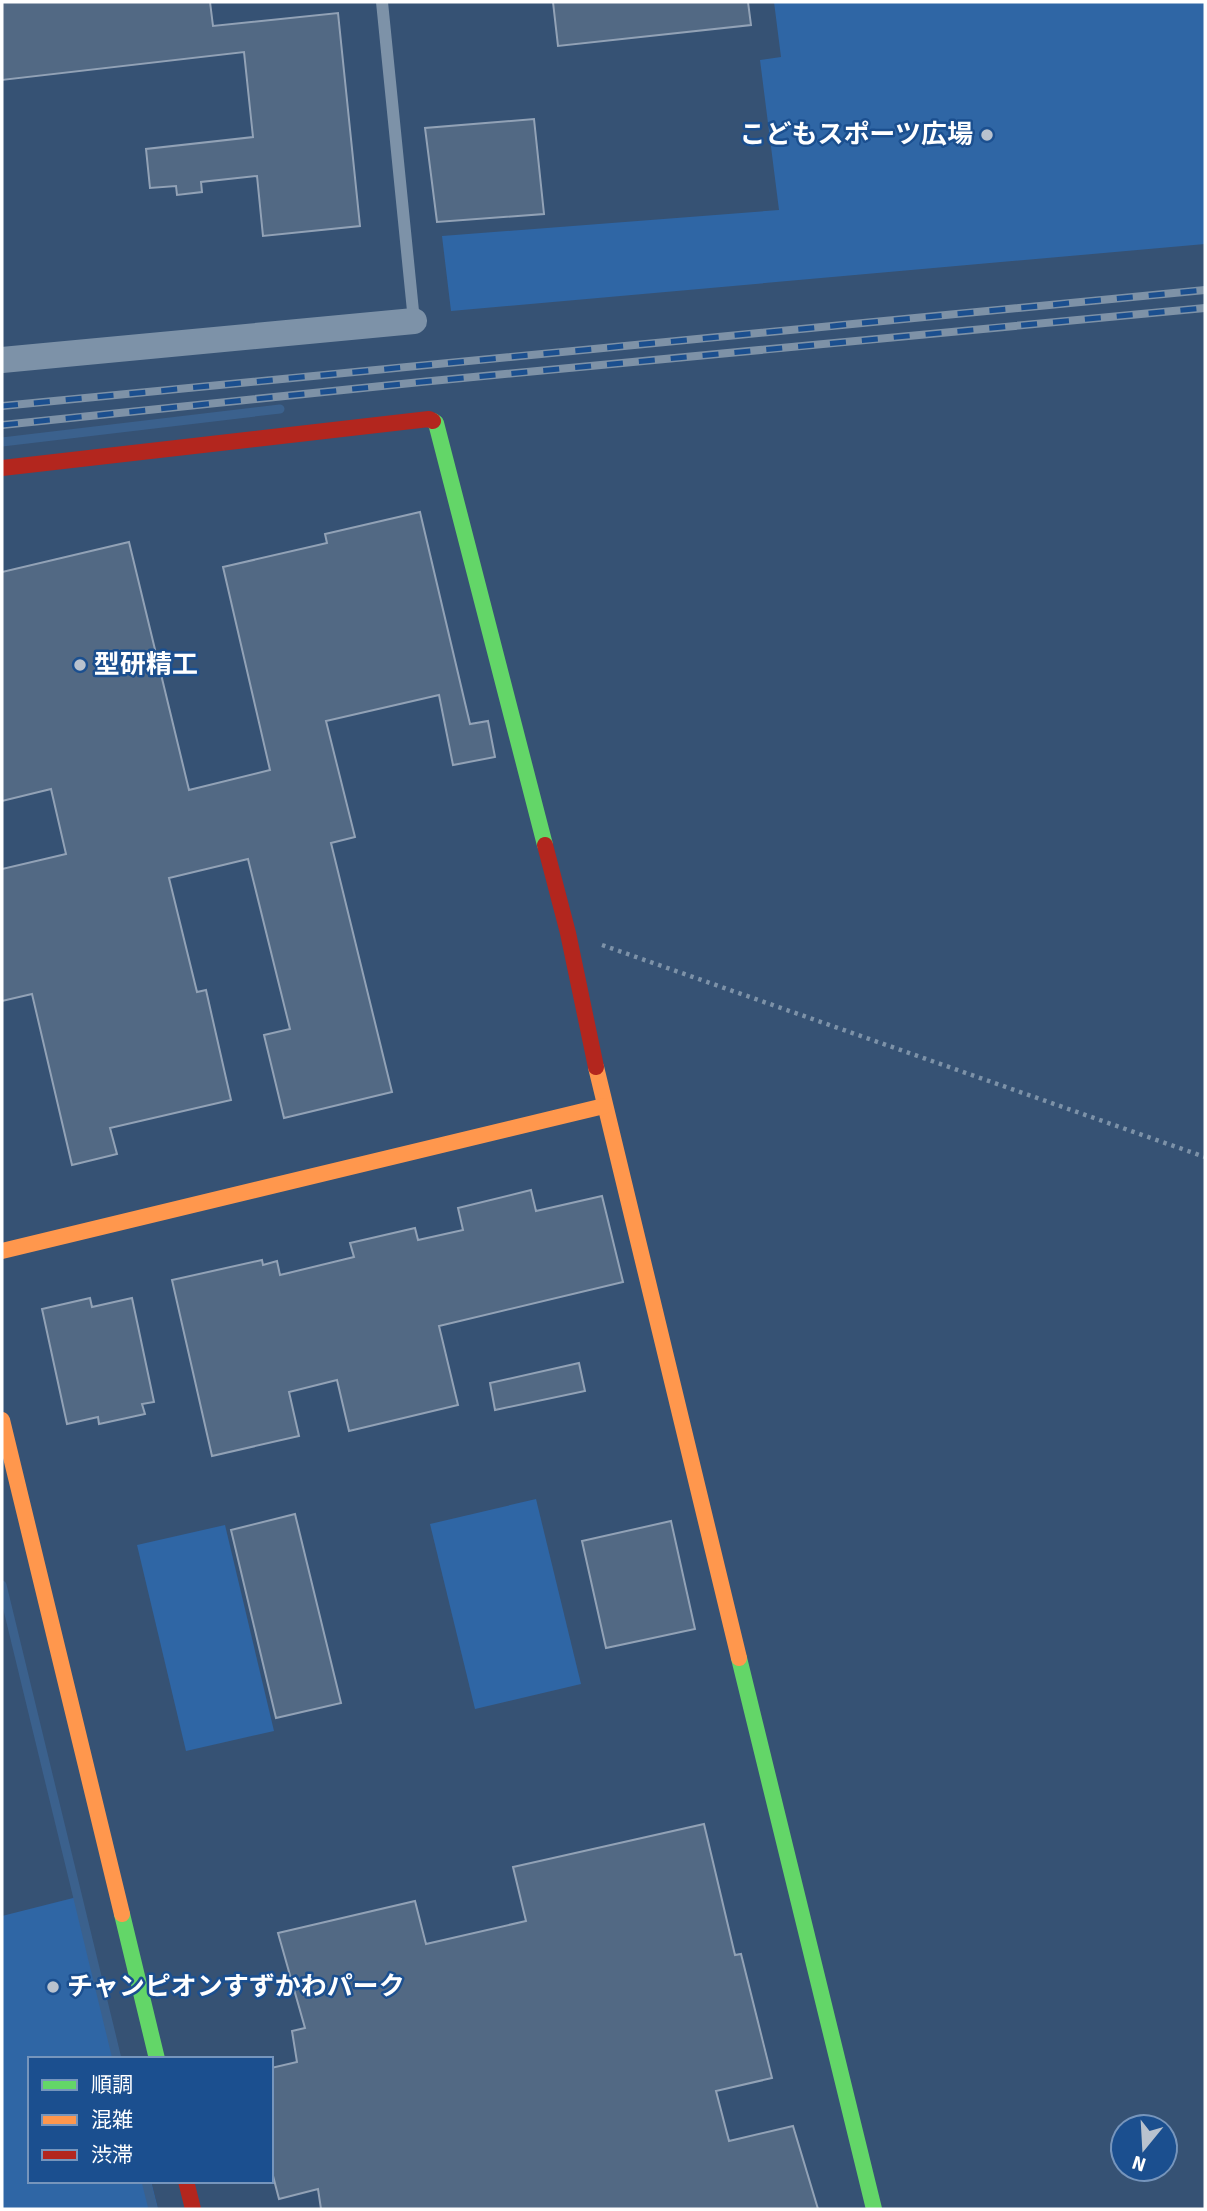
<svg xmlns="http://www.w3.org/2000/svg" width="1207" height="2211" font-family="Signika,'Noto Sans JP',sans-serif">
<style>
.green{fill:#2f66a5}
.lines{fill:none;stroke-linecap:round;stroke-linejoin:round}
.stream{stroke:#3b618d;stroke-width:9}
.building{fill:#526984;stroke:#92a2b6;stroke-width:2}
.path{stroke:#7d92a8;stroke-width:4.5;stroke-dasharray:3.5 5;stroke-linecap:butt}
.lane{stroke:#7d92a8;stroke-width:12}
.street{stroke:#7d92a8;stroke-width:26}
.fast{stroke:#63d668;stroke-width:16}
.slow{stroke:#ff974d;stroke-width:16}
.jam{stroke:#b3261e;stroke-width:16}
.rail-casing{stroke:#7e92a7;stroke-width:8}
.rail{stroke:#1b4f8f;stroke-width:5;stroke-dasharray:16;stroke-linecap:butt}
.poi-dot{fill:#b9c2ce;stroke:#1b4f8f;stroke-width:2.5}
.labels{text-anchor:middle;dominant-baseline:central;stroke-width:5;stroke-linejoin:round;paint-order:stroke}
.poi-label{font-size:26px;font-weight:bold;fill:#fff;stroke:#1b4f8f;text-anchor:start}
</style>
<rect width="100%" height="100%" fill="#365274"/>
<g class="green">
<polygon points="774,2 1205,2 1205,244 451,311 442,236 779,210 760,60 781,57"/>
<polygon points="536,1499 581,1684 475,1709 430,1524"/>
<polygon points="225,1525 274,1731 186,1751 137,1545"/>
<polygon points="81,1896 121,2059 30,2059 30,2181 151,2181 158,2209 2,2209 2,1916"/>
</g>
<g class="lines">
<g class="stream">
<polyline points="2,442 280,409"/>
<polyline points="2,1585 117,2059"/>
<polyline points="146,2181 153,2209"/>
</g>
</g>
<g class="building">
<polygon points="2,2 210,2 213,26 338,13 360,226 263,236 257,176 201,182 202,192 177,195 176,186 150,188 146,149 253,137 244,52 2,80"/>
<polygon points="553,2 748,2 751,25 558,46"/>
<polygon points="534,119 544,214 437,222 425,128"/>
<polygon points="420,512 470,724 488,721 495,757 453,765 439,695 326,721 355,837 331,843 392,1092 284,1118 264,1035 290,1029 248,859 169,878 197,992 206,990 231,1100 110,1128 117,1154 72,1165 32,994 2,1001 2,869 66,854 51,789 2,801 2,572 129,542 189,790 270,770 223,567 327,543 325,534"/>
<polygon points="531,1190 536,1211 602,1196 623,1282 439,1326 458,1405 349,1431 337,1380 289,1392 299,1436 212,1456 172,1280 262,1260 263,1265 277,1261 280,1275 354,1257 350,1243 415,1228 418,1240 463,1230 458,1208"/>
<polygon points="90,1298 92,1307 132,1298 154,1402 142,1404 145,1414 99,1424 98,1417 67,1424 42,1309"/>
<polygon points="579,1363 585,1391 495,1410 490,1383"/>
<polygon points="295,1514 341,1703 276,1718 231,1530"/>
<polygon points="671,1521 695,1629 606,1648 582,1541"/>
<polygon points="704,1824 735,1955 741,1954 772,2078 716,2091 729,2141 793,2126 818,2209 321,2209 318,2189 279,2199 271,2168 271,2068 297,2062 292,2031 305,2028 278,1933 415,1901 426,1944 526,1921 513,1867"/>
</g>
<g class="lines">
<polyline class="path" points="602,945 1205,1157"/>
<polyline class="lane" points="382,2 414,321"/>
<polyline class="street" points="2,360 414,321"/>
<g class="fast">
<polyline points="433,421 436,423 545,845"/>
<polyline points="739,1658 874,2209"/>
<polyline points="122,1914 157,2059"/>
</g>
<g class="slow">
<polyline points="596,1067 739,1658"/>
<polyline points="2,1251 604,1106"/>
<polyline points="2,1420 122,1914"/>
</g>
<g class="jam">
<polyline points="2,468 429,419 433,421"/>
<polyline points="545,845 568,933 596,1067"/>
<polyline points="186,2181 193,2209"/>
</g>
<defs>
<g id="rail">
<polyline points="2,406 1205,290"/>
<polyline points="2,425 421,382 1205,308"/>
</g>
</defs>
<use href="#rail" class="rail-casing"/>
<use href="#rail" class="rail"/>
</g>
<g class="poi-dot">
<circle cx="987" cy="135" r="7"/>
<circle cx="80" cy="665" r="7"/>
<circle cx="53" cy="1987" r="7"/>
</g>
<g class="labels">
<g class="poi-label">
<text x="973" y="135" text-anchor="end">こどもスポーツ広場</text>
<text x="94" y="665">型研精工</text>
<text x="67" y="1987">チャンピオンすずかわパーク</text>
</g>
</g>
<rect width="1207" height="2211" fill="none" stroke="#ffffff" stroke-width="7"/>
<rect x="28" y="2057" width="245" height="126" fill="#1b4f8f" stroke="#7695bc" stroke-width="2"/>
<rect x="42" y="2080" width="35" height="10" fill="#63d668" stroke="#7695bc" stroke-width="2"/>
<text x="91" y="2092" font-size="21" fill="#ffffff">順調</text>
<rect x="42" y="2115" width="35" height="10" fill="#ff974d" stroke="#7695bc" stroke-width="2"/>
<text x="91" y="2127" font-size="21" fill="#ffffff">混雑</text>
<rect x="42" y="2150" width="35" height="10" fill="#b3261e" stroke="#7695bc" stroke-width="2"/>
<text x="91" y="2162" font-size="21" fill="#ffffff">渋滞</text>
<g transform="translate(1144 2148) rotate(198)"><circle r="33" fill="#1b4f8f" stroke="#7695bc" stroke-width="2"/>
<path d="M0-5L12 26L0 18L-12 26Z" fill="#b9c2ce"/>
<text y="-10" font-size="19" font-weight="bold" text-anchor="middle" fill="#ffffff">N</text>
</g>
</svg>
